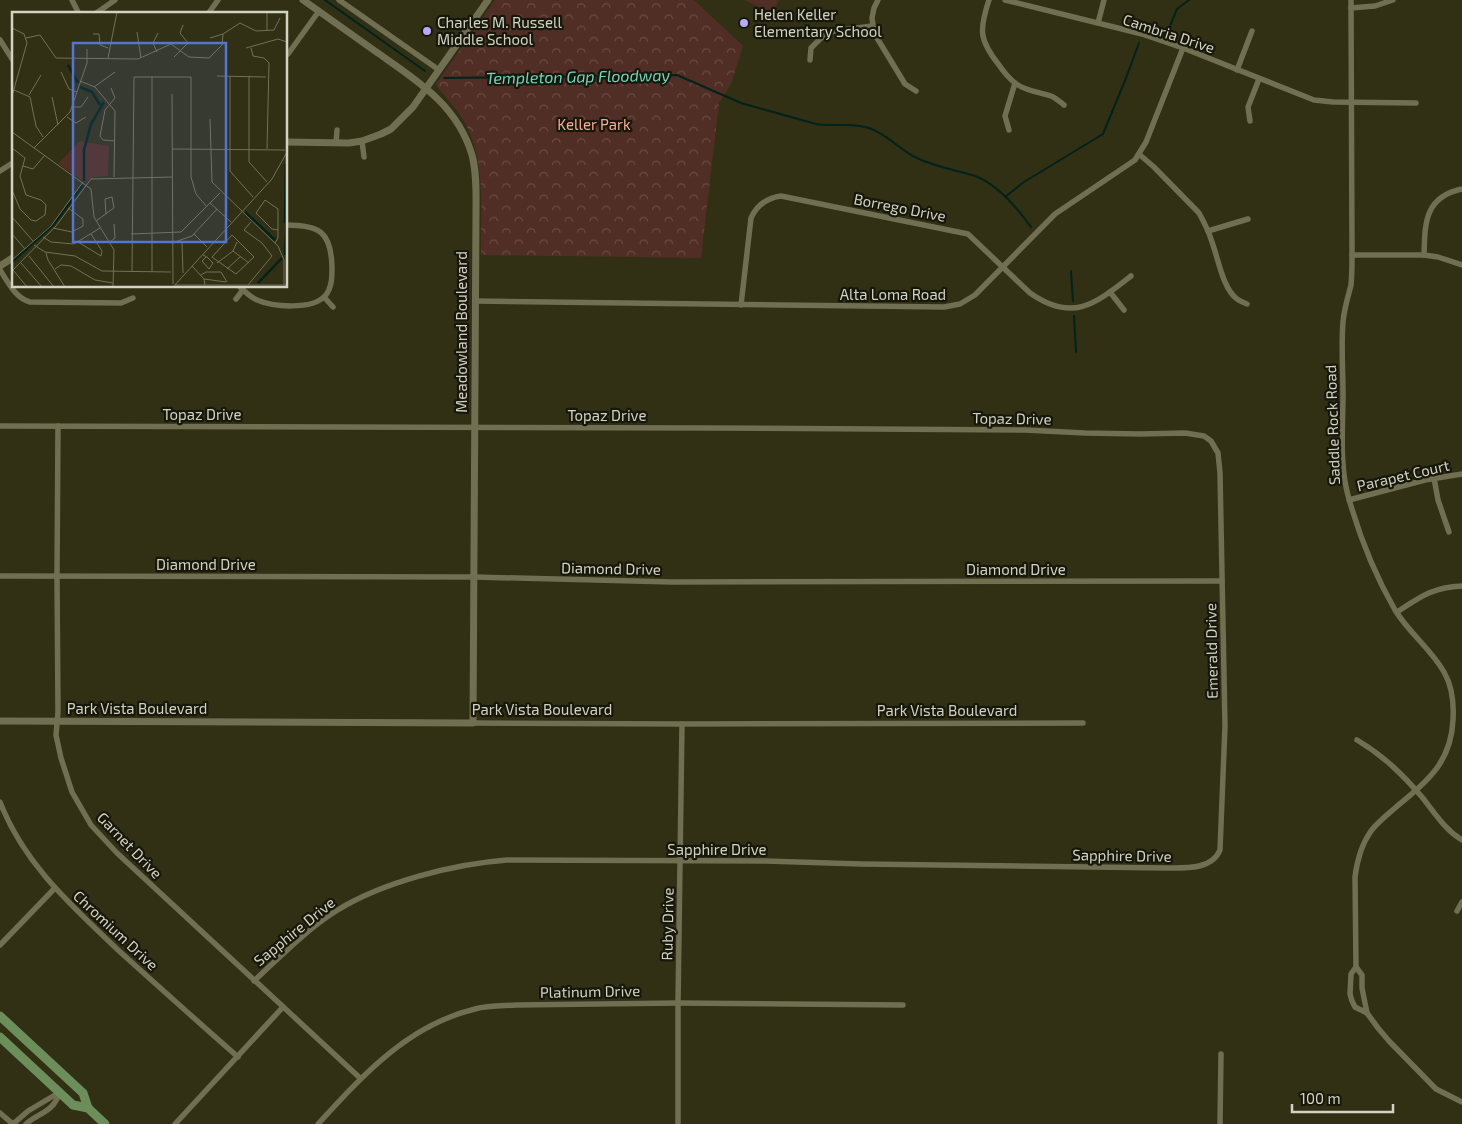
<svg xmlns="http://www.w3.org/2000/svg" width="1462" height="1124" font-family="'Exo 2',sans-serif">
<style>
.grass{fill:#512e25}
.park{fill:url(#park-crowns)}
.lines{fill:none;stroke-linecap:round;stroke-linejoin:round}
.stream{stroke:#01231c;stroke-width:2}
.minor{stroke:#706f52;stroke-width:5.5}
.tertiary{stroke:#706f52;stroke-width:7}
.primary{stroke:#6c8e5a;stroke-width:9}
.poi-dot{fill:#b7abf8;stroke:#17170b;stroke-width:2}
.labels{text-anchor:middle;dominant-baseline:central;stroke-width:4.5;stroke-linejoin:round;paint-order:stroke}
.poi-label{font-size:15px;fill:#d3d3c3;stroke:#17170b;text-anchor:start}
.street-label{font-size:15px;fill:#d3d3c3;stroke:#17170b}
.park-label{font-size:15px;fill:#fbaa95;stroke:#17170b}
.water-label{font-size:16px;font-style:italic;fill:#73d5bd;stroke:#17170b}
.inset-river{fill:none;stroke:#01231c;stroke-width:2.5}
.inset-road{fill:none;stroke:#72715a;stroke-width:1}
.view{fill:#5476d2;fill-opacity:0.15;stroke:#5476d2;stroke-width:2.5}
.inset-edge{fill:none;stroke:#d3d3c3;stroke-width:2.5}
</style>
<defs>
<pattern id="park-crowns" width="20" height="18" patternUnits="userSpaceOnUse" patternTransform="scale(1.25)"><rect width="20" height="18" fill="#512e25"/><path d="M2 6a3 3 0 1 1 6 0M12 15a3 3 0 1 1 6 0" fill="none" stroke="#694b43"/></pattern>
</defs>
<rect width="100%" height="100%" fill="#312f14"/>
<polygon class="grass" points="744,0 779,0 773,13"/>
<path class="park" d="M495,0H694L743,46L731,84L719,103L701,258L481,255C481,212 486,166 467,127C459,111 448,100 437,87L436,84Z"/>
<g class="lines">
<g class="stream">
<polyline points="325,0 425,71"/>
<polyline points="1168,31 1177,9 1189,0"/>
<path d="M444,78L677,75L741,103L816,124C833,127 852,122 869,128C887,134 900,150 917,158C935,167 957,170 975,176C997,184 1018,209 1031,227"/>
<polyline points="1005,197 1024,182 1103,134 1126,78 1139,43"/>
<polyline points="1071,271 1073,301"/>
<polyline points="1074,316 1076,352"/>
</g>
<g class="minor">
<polyline points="72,0 79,14"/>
<polyline points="339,0 439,70"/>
<polyline points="878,0 874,8 872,18 874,33 905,84 916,91"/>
<path d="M989,0C979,30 979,40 999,65C1003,71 1009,78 1015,83C1025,91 1039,92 1051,96C1056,98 1060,102 1064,105"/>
<polyline points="1005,0 1142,34 1183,48 1314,100 1333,102 1416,103"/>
<path d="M1351,0L1352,255C1352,265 1352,275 1351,285C1348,297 1344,309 1343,322C1341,346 1343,370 1343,394C1343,428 1339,466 1349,499C1360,538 1375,575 1395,610C1409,633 1431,649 1444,672C1452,686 1454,704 1453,720C1451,764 1426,782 1395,808C1387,815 1378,822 1371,831C1361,845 1357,861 1355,877L1356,967L1351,974L1350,994L1352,1001L1355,1007L1367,1013"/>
<polyline points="1351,8 1375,6 1393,0"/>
<polyline points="95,14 115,0"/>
<polyline points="208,14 218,0"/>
<polyline points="1098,23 1104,0"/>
<polyline points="0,40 14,62"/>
<polyline points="288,54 319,11"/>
<polyline points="810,60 811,48 822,37 834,31 872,26"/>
<polyline points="1237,70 1252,31"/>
<polyline points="1250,121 1248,107 1259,79"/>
<polyline points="1009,130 1005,116 1015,83"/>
<polyline points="362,141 364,157"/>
<polyline points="336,143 337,130"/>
<path d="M1140,155L1154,167L1199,213C1204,222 1209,232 1212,242C1218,258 1223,289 1237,299C1240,301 1244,303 1247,304"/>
<polyline points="0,171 14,162"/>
<polyline points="1208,231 1248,219"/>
<polyline points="1352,255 1424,255 1438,257 1462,265"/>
<path d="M1424,255C1425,224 1424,197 1462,189"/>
<path d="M0,270C8,282 15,298 30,302L121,303L133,298"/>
<path d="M239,286C245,292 250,297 257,300C273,307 312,310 325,296C332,288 332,277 332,267C331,232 320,225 286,225"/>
<polyline points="1110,292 1124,310"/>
<polyline points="324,297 333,307"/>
<polyline points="236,299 243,290"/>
<polyline points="475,301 944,307 960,304 975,295 1055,214 1135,160 1146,142 1183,48"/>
<path d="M741,305L751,218C757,205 766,198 781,196L968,234L1030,293C1073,323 1095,304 1131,276"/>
<path d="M0,426L708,428L1025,430L1085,433L1140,434L1185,433L1204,436L1211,441L1218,453L1220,473L1225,726L1220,850C1212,870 1184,868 1166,868L861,864L765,861L507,860C454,864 382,882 336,911C306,930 280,957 254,981"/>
<polyline points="58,426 57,576 58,712 56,735 61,758 72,792 91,825 117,853 360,1078"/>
<polyline points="1434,478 1438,500 1449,532"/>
<polyline points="1349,500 1425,480 1462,474"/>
<polyline points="0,576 474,577 672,582 1222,581"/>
<path d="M1397,612C1420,597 1433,587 1462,586"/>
<polyline points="473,723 682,724 1083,723"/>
<path d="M1357,740C1384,756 1402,774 1422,797C1434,812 1445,830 1462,840"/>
<path d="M0,802C24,864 71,905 118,950C158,986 198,1022 238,1057"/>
<polyline points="1457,911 1462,902"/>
<polyline points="0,945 55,888"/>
<polyline points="1356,967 1362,975 1362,988 1367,1013 1378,1028 1389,1041 1436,1089 1462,1102"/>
<polyline points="0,1113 13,1124"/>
<polyline points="13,1124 28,1111 60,1092"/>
<path d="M26,1124C41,1111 52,1114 60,1092"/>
<polyline points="175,1124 283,1007"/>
<path d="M318,1124C363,1075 408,1025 475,1009C489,1005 503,1006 517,1005L678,1003L903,1005"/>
<polyline points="678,1124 678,1003 682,724"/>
<polyline points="1220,1124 1221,1054"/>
</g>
<g class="tertiary">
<polyline points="286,142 349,143 362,141 381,134 391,129 413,107 488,0"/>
<polyline points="0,266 14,257"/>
<path d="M0,721L473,723L476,212C476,194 477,174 472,155C457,104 416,80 375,51C351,34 327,17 303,0"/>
</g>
<g class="primary">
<polyline points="0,1016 83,1093 88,1108"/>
<polyline points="0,1037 73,1105 88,1108 105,1124"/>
</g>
</g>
<g class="poi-dot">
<circle cx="744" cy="23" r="5"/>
<circle cx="427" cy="31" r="5"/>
</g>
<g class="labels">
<g class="poi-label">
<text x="754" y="14">Helen Keller<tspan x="754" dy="17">Elementary School</tspan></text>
<text x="437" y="22">Charles M. Russell<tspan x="437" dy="17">Middle School</tspan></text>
</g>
<g class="street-label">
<text transform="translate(1169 33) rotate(18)">Cambria Drive</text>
<text transform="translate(900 207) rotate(11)">Borrego Drive</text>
<text x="893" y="294">Alta Loma Road</text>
<text transform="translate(461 332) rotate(-90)">Meadowland Boulevard</text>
<text x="202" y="414">Topaz Drive</text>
<text x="607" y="415">Topaz Drive</text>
<text transform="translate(1012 418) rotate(1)">Topaz Drive</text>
<text transform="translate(1332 425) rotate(-92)">Saddle Rock Road</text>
<text transform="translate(1403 475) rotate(-13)">Parapet Court</text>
<text x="206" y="564">Diamond Drive</text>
<text transform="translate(611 568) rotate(1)">Diamond Drive</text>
<text x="1016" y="569">Diamond Drive</text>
<text transform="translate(1211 651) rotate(-91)">Emerald Drive</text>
<text x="137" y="708">Park Vista Boulevard</text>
<text x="542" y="709">Park Vista Boulevard</text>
<text x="947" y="710">Park Vista Boulevard</text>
<text transform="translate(130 845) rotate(46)">Garnet Drive</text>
<text x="717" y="849">Sapphire Drive</text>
<text transform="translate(1122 855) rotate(1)">Sapphire Drive</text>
<text transform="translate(667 924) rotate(-89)">Ruby Drive</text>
<text transform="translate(116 930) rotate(43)">Chromium Drive</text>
<text transform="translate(294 931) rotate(-39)">Sapphire Drive</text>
<text transform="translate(590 991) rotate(-1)">Platinum Drive</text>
</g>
<g class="park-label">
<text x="594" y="124">Keller Park</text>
</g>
<g class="water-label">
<text transform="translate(578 76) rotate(-1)">Templeton Gap Floodway</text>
</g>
</g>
<g transform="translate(12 12)">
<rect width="275" height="275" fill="#312f14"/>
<path d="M68,129L97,134L96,164L83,165L73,170L46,152Z" fill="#512e25"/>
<path class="inset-river" d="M56,53L66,71M68,75L80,80L88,93M72,169V138L79,112L92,90M233,200L263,228M273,211L274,152M273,243L275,207M0,250L42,212L71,173M246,271L270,246"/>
<path class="inset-road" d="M255,0V19M0,16L12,22L15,31L0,84M125,20L129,46M81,22H87L88,33L96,36M14,26L28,23L44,46L126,47L159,32L177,45L197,46L210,33L211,22M198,26L211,22L228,11L244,19L262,18L268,6M234,36L266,27L275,30M239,36L241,44L252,46L257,51L255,137M145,40L141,31L146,21M162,45L176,31L168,21L171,13M96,46L105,0M49,60L57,77L65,80M205,64L254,65M218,64V159L241,185M237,64V150L255,170M68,69L83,75L103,99L102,165M82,75L103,60M99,76L103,86L93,98L88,124L91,128L103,129M2,78L18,85L24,114L31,125M160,82L161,272M17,83L29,63M40,85L46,113M61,95H69L76,85M55,105L64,111L74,105M198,107L200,170L266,234L272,248V273M0,120L79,177L82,205L102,238L101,275M0,136L13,146L8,164L14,183L29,188L34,193L33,203L24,209M22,136L58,100L75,51V37M160,137L273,138M11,154L21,157L33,143M0,178L8,197L19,208L24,209M198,191L219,210M0,205L21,229M84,209L99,198L102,196L100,185L93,187L94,202M41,216L60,220L71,214V207L56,196M0,222L13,237M119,222L169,220L208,181M182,222L195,235M220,223L242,245L224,262L200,245ZM31,225L39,230L62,232L88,216M66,230L89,244L90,239L79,222M98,230L103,226L102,212M170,230L171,261M160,231L180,224L205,197M263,231L266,226V197L253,188L244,201L260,217L266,218M22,233L33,240L63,244L90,259L159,260M221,239L237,251M34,241L36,248L53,275M191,243L195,245L201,251L197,257L190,249L194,245M17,244L42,275M0,248L39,214L71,170M9,251L30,275M205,251L221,239L225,230M180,254L192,267L193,273M43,257L49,253L59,254L83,268L101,271M215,257L228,245M1,258L15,275M0,259L44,214L79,167L160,165M120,260L122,65H179V165L184,182L195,195M140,260V64M189,263L194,260H209L215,270M192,267L214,270M163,273H275M236,273L260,244L250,231L232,218L239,210M161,275L260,167L275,140"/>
<path class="view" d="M61,31H214V230H61Z"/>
<rect width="275" height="275" class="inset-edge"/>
</g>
<path d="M1292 1104v8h101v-8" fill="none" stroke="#d3d3c3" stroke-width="2.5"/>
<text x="1300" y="1104" font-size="15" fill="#d3d3c3" stroke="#17170b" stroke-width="4" paint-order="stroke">100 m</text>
</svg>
